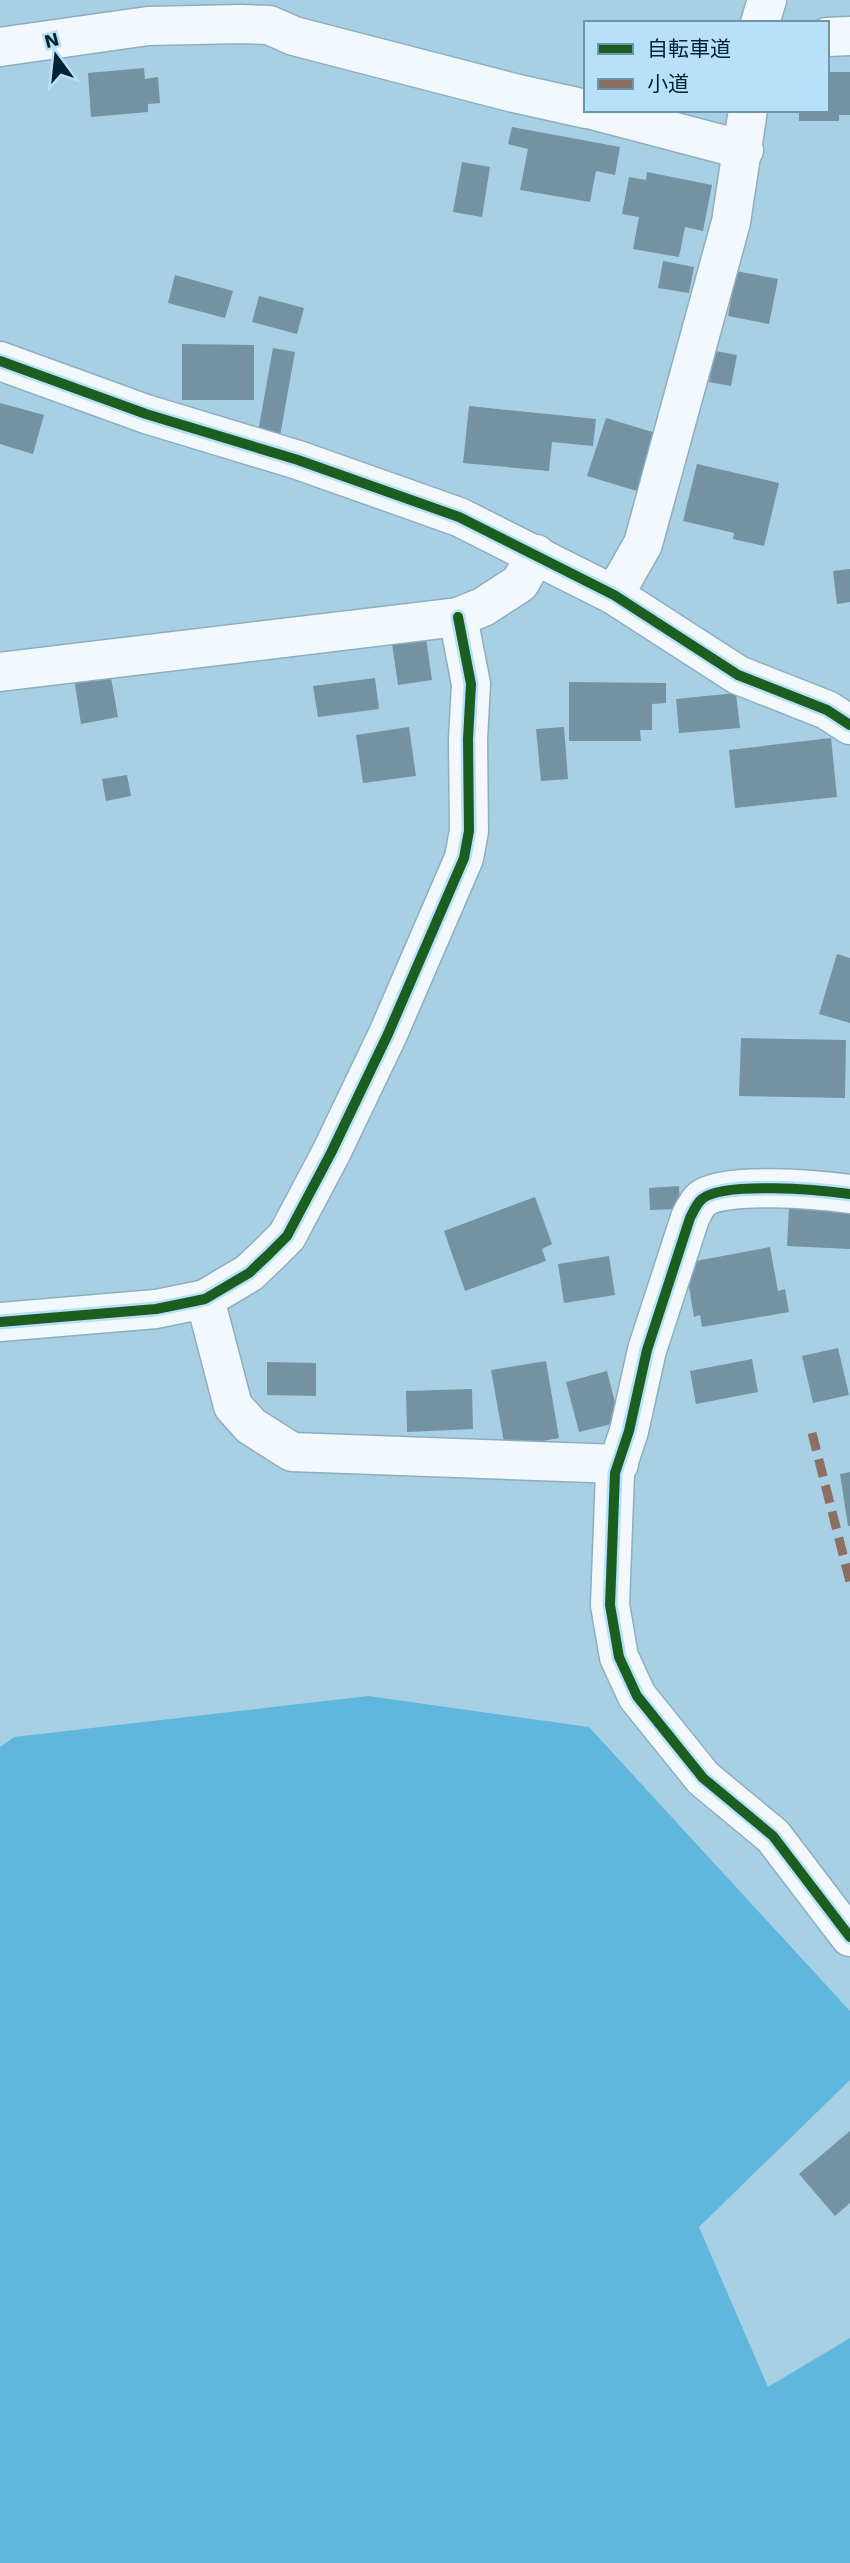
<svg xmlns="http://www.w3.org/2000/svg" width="850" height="2563" font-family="'Work Sans','Noto Sans JP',sans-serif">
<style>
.forest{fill:#60b7dd}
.building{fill:#7492a1}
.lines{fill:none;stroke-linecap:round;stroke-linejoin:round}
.minor-casing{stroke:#8eaebf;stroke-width:41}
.minor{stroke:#f2f8fb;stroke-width:38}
.quiet{stroke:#8d6e63;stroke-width:9;stroke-dasharray:18 9;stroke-linecap:butt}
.cycleway-casing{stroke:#b6e1f9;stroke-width:15}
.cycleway{stroke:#1b5e20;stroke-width:10}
</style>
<rect width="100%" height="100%" fill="#a8d0e5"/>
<polygon class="forest" points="368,1696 589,1727 850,2011 850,2080 699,2227 768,2387 850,2338 850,2563 0,2563 0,1747 14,1737"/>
<g class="building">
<polygon points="144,68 145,79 158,77 160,103 148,104 148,112 91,117 88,73"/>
<polygon points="827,72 850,72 850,115 839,115 839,121 799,121 799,110 827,110"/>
<polygon points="512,127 620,147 615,175 596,171 590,202 520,190 528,149 508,144"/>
<polygon points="462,162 490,167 482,217 453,212"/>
<polygon points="647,172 712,185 703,231 685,227 679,257 633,249 639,217 622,214 629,177 646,180"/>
<polygon points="663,261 694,267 689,293 658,288"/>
<polygon points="736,271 778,279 769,324 728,316"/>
<polygon points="175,275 233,291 225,318 168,303"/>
<polygon points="259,296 304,308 297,334 252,322"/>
<polygon points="182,344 254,345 254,400 182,400"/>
<polygon points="273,348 295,352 280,436 258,432"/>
<polygon points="715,351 737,355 731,386 709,382"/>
<polygon points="0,403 44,415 33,454 0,444"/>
<polygon points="469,406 596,419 593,446 552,442 549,471 463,463"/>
<polygon points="606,418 659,434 640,492 587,476"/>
<polygon points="697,464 779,483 764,546 733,539 734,533 683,521"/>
<polygon points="850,569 850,602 837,604 833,571"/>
<polygon points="426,638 432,680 398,685 392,643"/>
<polygon points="110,672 118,717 81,724 74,678"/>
<polygon points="375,678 379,709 318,717 313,686"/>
<polygon points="569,682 666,683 666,703 652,704 652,730 640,730 641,741 569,741"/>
<polygon points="736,693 740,728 679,733 676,699"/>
<polygon points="409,727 416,776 363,783 356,735"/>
<polygon points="564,727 568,779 541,781 536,729"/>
<polygon points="831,738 837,797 735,808 729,750"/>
<polygon points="127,775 131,796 106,801 102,779"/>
<polygon points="837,954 850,958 850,1023 819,1014"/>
<polygon points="741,1038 846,1040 845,1098 739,1096"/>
<polygon points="679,1186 680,1209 650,1210 649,1188"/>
<polygon points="535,1197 552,1244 542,1249 546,1261 465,1291 444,1231"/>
<polygon points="789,1207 850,1209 850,1249 787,1246"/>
<polygon points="770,1247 778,1291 785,1289 789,1312 702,1327 700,1315 694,1317 685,1263"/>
<polygon points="609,1256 615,1295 564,1303 558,1264"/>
<polygon points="838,1348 849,1395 813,1403 802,1356"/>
<polygon points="752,1359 758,1392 696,1404 690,1371"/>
<polygon points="546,1361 559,1438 505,1448 491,1370"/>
<polygon points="267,1362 316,1363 316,1396 267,1395"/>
<polygon points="607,1371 620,1422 579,1432 566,1382"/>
<polygon points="472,1389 473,1429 407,1432 406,1391"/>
<polygon points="850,1472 850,1526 848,1526 840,1474"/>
<polygon points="850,2131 850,2203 835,2216 799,2174"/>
</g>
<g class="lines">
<defs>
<g id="minor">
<polyline points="760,23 767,0"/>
<polyline points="827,37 850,36"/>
<polyline points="0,47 148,26 241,24 269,25 294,36 514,93 586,109"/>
<polyline points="592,110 744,150"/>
<polyline points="0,361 146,414 298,460 459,517 614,595 738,675 827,710 850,725"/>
<polyline points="614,595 643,544 731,222 748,110"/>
<polyline points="0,672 458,617 483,607 520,583 536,554"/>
<path d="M850,1194C821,1190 723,1181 702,1199C697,1203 693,1212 690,1218L647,1350L629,1431L615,1473L610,1605L619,1657L637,1696L703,1778L773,1836L850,1937"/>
<polyline points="205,1299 233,1406 251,1426 292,1452 619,1464"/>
<polyline points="0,1322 156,1309 205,1299 249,1273 269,1254 287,1236 331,1153 388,1034 464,858 469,831 468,739 471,684 458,617"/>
</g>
</defs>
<use href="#minor" class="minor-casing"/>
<use href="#minor" class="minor"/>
<polyline class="quiet" points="812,1433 850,1582"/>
<defs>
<g id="cycleway">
<polyline points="0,361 146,414 298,460 459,517 614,595 738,675 827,710 850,725"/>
<path d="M850,1194C821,1190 723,1181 702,1199C697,1203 693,1212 690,1218L647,1350L629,1431L615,1473L610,1605L619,1657L637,1696L703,1778L773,1836L850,1937"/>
<polyline points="0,1322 156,1309 205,1299 249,1273 269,1254 287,1236 331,1153 388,1034 464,858 469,831 468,739 471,684 458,617"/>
</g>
</defs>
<use href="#cycleway" class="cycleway-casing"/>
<use href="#cycleway" class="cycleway"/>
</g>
<rect x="584" y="21" width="245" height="91" fill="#b6e1f9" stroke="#6e95a9" stroke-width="2"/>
<rect x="598" y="44" width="35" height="10" fill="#1b5e20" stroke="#6e95a9" stroke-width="2"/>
<text x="647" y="56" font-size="21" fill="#032331">自転車道</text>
<rect x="598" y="79" width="35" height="10" fill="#8d6e63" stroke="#6e95a9" stroke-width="2"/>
<text x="647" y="91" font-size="21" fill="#032331">小道</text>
<g transform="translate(56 56) rotate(345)" stroke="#b6e1f9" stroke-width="5" paint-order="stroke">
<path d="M0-5L12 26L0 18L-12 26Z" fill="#032331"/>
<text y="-10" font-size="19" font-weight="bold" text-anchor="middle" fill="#032331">N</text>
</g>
</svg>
